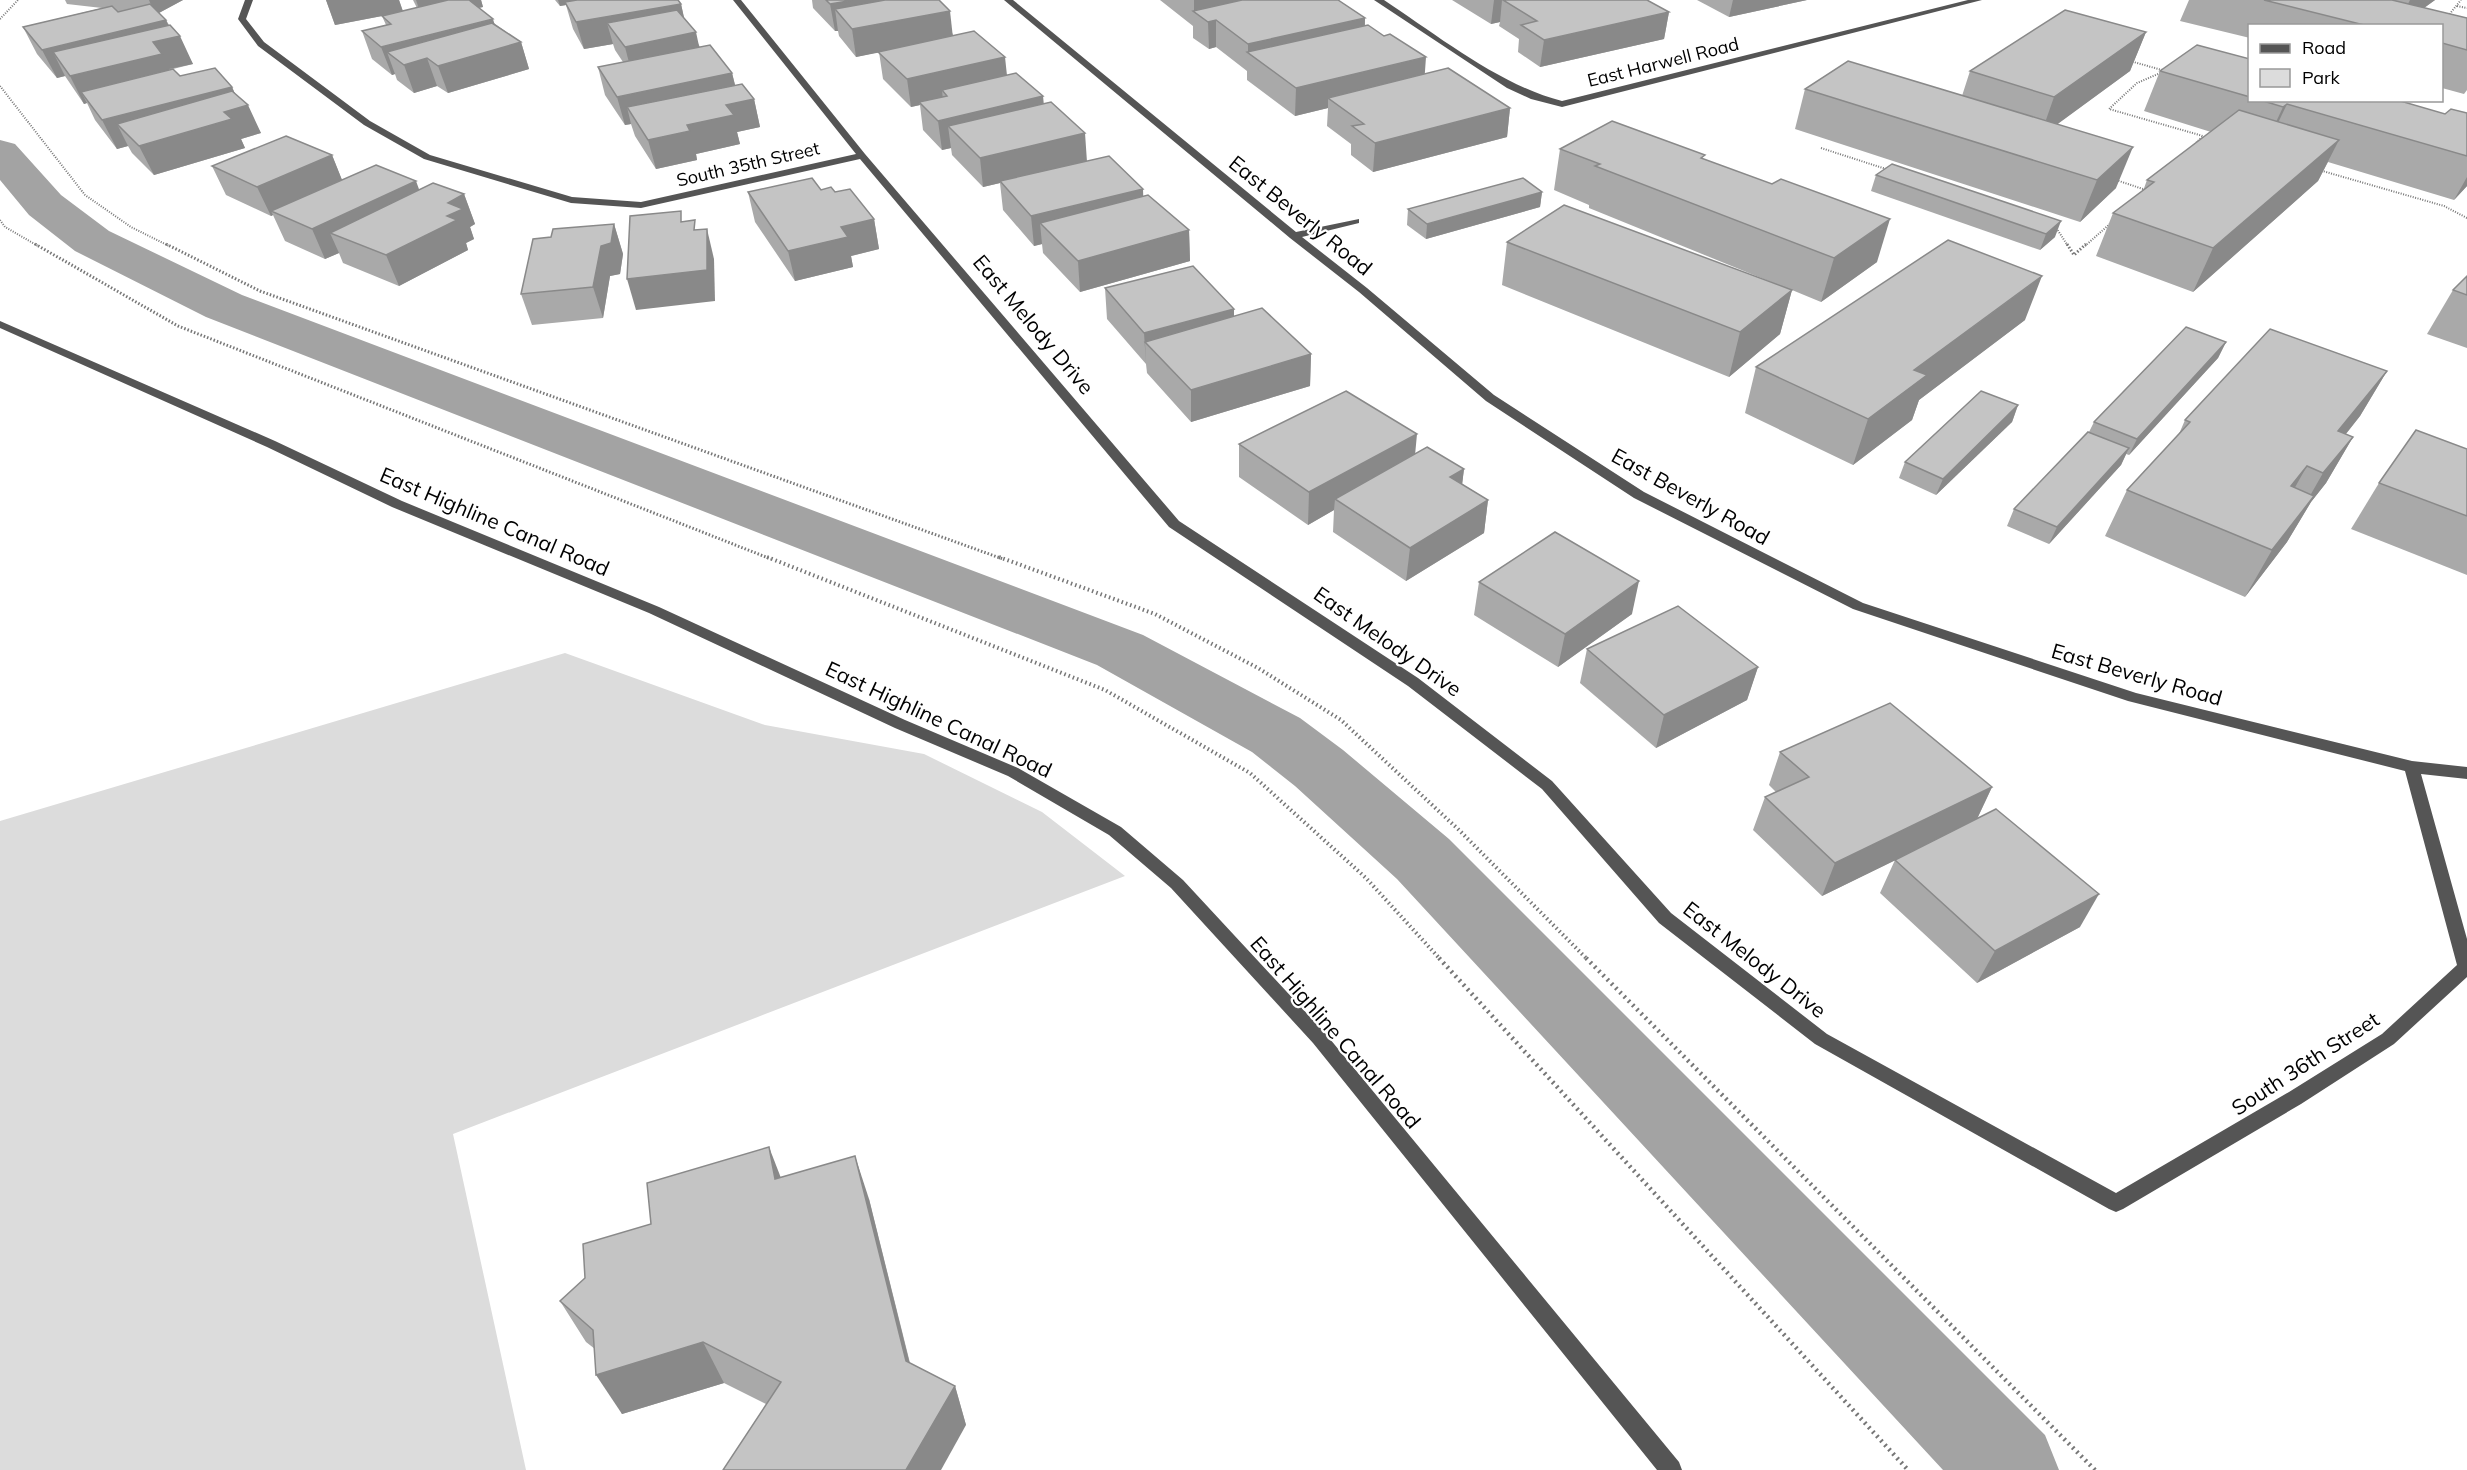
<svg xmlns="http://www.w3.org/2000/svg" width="2467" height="1470" font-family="Mulish,sans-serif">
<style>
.green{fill:#dcdcdc}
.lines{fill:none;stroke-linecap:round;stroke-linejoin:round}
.canal{fill:#a3a3a3;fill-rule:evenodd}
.path-far3{stroke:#777;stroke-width:2;stroke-dasharray:1 1.5;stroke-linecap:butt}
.path-far2{stroke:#777;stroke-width:3;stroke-dasharray:1.5 2;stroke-linecap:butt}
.path-far1{stroke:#777;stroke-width:4;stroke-dasharray:1.5 3;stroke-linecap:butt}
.path{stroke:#777;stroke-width:4.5;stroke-dasharray:2 4;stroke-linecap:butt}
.minor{fill:#555;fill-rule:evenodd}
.wall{fill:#a9a9a9}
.shaded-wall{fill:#898989}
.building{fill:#c4c4c4;stroke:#898989;stroke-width:1.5}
.labels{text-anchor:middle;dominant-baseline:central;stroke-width:4.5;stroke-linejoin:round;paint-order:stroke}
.far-street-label{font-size:18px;fill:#000;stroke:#fff}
.street-label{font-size:21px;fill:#000;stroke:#fff}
</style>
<rect width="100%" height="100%" fill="#fff"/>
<polygon class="green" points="565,653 765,725 924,754 1042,812 1125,876 453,1134 526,1470 0,1470 0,821"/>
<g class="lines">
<polygon class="canal" points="0,140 15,144 61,195 109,231 242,295 1143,635 1300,718 1343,750 1449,839 2045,1435 2059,1470 1943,1470 1397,879 1295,786 1252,752 1097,665 206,317 75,251 29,215 0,180"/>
<g class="path-far3">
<polyline points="2457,6 2467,8"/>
<polyline points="2448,16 2461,0"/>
<polyline points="0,19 18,0"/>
<polyline points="2130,61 2162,70"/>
<polyline points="2165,71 2137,83 2109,109 2203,136 2192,147"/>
<polyline points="0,86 85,195 131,227 169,246"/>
<polyline points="1821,148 1889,170"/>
<polyline points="2319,170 2444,206 2467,218"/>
<polyline points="2116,180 2146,190"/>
<polyline points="0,220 5,227 38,246"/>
<polyline points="2055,226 2068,246"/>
<polyline points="2085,246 2112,222"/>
</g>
<g class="path-far2">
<polyline points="35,244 178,326 771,559"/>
<polyline points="166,244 260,291 1003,559"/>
<polyline points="2067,244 2074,255 2086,244"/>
</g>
<g class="path-far1">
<polyline points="767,557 1105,690 1250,773 1366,878 1440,959"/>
<polyline points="999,557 1155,614 1258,668 1341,720 1459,830 1587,959"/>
</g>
<g class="path">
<polyline points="1439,958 1908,1470"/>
<polyline points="1586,958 2095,1470"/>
</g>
<g class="minor">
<polygon points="245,0 253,0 246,19 264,42 370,121 430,155 572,197 641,202 856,154 733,0 741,0 865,154 1179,521 1418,678 1552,781 1671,913 1827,1034 2116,1193 2289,1092 2382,1034 2457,965 2405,771 2128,701 1853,609 1634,498 1486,401 1359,292 1290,238 1004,0 1013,0 1296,232 1359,219 1359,223 1302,237 1367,288 1494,395 1644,492 1863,603 2136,693 2412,761 2467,767 2467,779 2421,774 2467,939 2467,977 2394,1044 2301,1104 2123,1209 2116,1212 2109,1209 1815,1044 1659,923 1542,789 1408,686 1169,527 860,159 641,208 571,203 424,159 364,125 258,46 238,19"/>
<path d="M1374,0H1384C1437,35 1501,86 1562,101L1968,0H1982L1562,107L1531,99L1507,88Z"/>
<polygon points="0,321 275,441 402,501 659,607 905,720 1018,768 1121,827 1183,880 1325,1033 1679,1462 1682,1470 1657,1470 1313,1043 1171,888 1109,835 1008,776 895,728 649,613 392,507 267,447 0,328"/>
</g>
</g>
<g class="wall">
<polygon points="65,0 183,0 159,13 166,20 193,64 169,70 180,76 232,87 235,94 261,133 241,139 245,148 154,175 132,153 128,146 117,149 95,120 87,103 84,104 65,76 57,78 37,54 23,27 102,8 67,4"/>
<polygon points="326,0 399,0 403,11 417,8 413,0 481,0 483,7 479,8 495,24 521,42 529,69 448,93 437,86 414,93 397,80 395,74 392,75 372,59 362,31 386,25 382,16 387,15 335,25"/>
<polygon points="555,0 678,0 681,4 684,18 700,47 732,73 735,85 754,99 760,127 737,132 740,144 696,154 697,160 656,169 635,136 631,124 625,125 605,95 598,67 623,62 615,50 613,44 584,49 573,29 566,5 560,6"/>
<polygon points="812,0 939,0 953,35 1007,75 1044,104 1087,161 1143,189 1143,196 1189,230 1190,261 1080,292 1043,253 1042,244 1034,246 1003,210 1000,183 983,187 952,155 951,148 942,150 923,130 920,105 911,107 883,79 879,52 856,57 839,36 838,31 835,31 813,8"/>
<polygon points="1160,0 1338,0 1365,18 1365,26 1425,74 1510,108 1507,137 1373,172 1351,155 1351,144 1327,126 1328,108 1295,116 1247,80 1247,71 1216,47 1209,49 1193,38 1193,26"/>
<polygon points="1452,0 1647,0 1669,12 1664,39 1540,67 1518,52 1519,39 1499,26 1500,22 1491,24"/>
<polygon points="1697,0 1807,0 1729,17"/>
<polygon points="2189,0 2435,0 2424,8 2467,18 2467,90 2464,94 2442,88 2442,26 2250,26 2250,38 2180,21"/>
<polygon points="2146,32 2130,71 2057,124 2116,188 2080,222 1795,129 1805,89 1962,96 1970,71"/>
<polygon points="2250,59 2250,100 2397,100 2445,114 2467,113 2467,186 2454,200 2328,162 2318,181 2193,292 2096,256 2113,213 2143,191 2147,180 2211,132 2144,111 2160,71"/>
<polygon points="1560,149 1704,159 1877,262 1821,302 1792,290 1780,334 1729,377 1502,285 1507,242 1771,282 1589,208 1589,205 1554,190"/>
<polygon points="332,155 342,180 419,190 464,194 475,224 470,227 474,239 466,243 468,250 399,286 343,263 339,253 325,259 285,241 273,215 271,216 226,195 212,166"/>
<polygon points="1876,175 2055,237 2040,250 1871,191"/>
<polygon points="821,190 835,192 874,219 879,249 851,256 853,267 795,281 755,222 748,192"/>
<polygon points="1542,192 1540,207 1426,239 1407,225 1408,209"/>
<polygon points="614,224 623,254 620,274 610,276 603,318 532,325 521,294 551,237"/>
<polygon points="2467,276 2467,348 2427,334 2453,290"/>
<polygon points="1105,288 1234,309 1234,316 1311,354 1310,386 1191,422 1147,373 1146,364 1107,319"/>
<polygon points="2025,320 1919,400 1912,420 1853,465 1745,413 1756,367"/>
<polygon points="2226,342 2218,358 2129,455 2126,454 2121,465 2049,544 2007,526 2014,509 2089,432 2094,422"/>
<polygon points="2387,371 2360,416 2346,434 2353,437 2326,483 2311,502 2287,542 2245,597 2105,536 2127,490 2179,434 2185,420"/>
<polygon points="2018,405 2012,422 1936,495 1899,478 1905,462"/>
<polygon points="1239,444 1415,454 1464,469 1462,484 1488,500 1484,533 1406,581 1333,532 1334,510 1308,525 1239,477"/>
<polygon points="2467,449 2467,575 2351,529 2379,483"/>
<polygon points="1479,582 1632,614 1558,667 1474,615"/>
<polygon points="1587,649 1758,667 1747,700 1656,748 1580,683"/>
<polygon points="1780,752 1992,787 1977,819 2080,927 1977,983 1880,893 1895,860 1822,896 1753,830 1765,797 1776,792 1769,785"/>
<polygon points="781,1178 869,1199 910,1363 955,1386 966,1425 766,1404 724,1383 622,1414 595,1349 586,1342 560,1301 651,1224"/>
</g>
<g class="shaded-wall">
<polygon points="149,0 183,0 155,15"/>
<polygon points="326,0 399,0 403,12 335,25"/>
<polygon points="416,0 481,0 483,7 422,18"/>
<polygon points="558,0 593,0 565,2 566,5 560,6"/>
<polygon points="854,0 926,0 835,9 838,31 835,31 830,4"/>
<polygon points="1194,0 1297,0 1216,20 1216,47 1209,49 1208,22 1194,12"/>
<polygon points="1494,0 1502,0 1500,22 1491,24"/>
<polygon points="1733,0 1807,0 1729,17"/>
<polygon points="2410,0 2435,0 2399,26 2397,26"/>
<polygon points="681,4 687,31 607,23 613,44 584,49 576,22"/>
<polygon points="950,11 953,38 856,57 852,29"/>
<polygon points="1669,12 1664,39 1540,67 1544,40"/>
<polygon points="1365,18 1364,45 1248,52 1248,44"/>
<polygon points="493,19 501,46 427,58 437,86 414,93 404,65 387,52 395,74 392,75 381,47"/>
<polygon points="166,20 174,38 180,36 193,64 169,69 175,81 81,92 87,103 84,104 70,76 53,52 65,76 57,78 42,50"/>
<polygon points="696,32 702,60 632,74 625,47"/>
<polygon points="2146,32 2130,71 2040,137 2054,97"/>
<polygon points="521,42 529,69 448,93 438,66"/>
<polygon points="1005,57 1008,85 947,96 942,90 943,100 919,102 920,105 911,107 907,79"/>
<polygon points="1426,57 1424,85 1328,98 1328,108 1295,116 1296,88"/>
<polygon points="732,73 739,101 627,107 631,124 625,125 617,97"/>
<polygon points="232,87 241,107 248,105 261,133 241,139 245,148 154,175 139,146 117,124 128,146 117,149 102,120"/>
<polygon points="1043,96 1046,125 948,126 951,148 942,150 938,121"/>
<polygon points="754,99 760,127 737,132 740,144 696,154 697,160 656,169 648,140 687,125 726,105"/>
<polygon points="2287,104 2268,144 2264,148 2283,107"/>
<polygon points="1510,108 1507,137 1373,172 1375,143"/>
<polygon points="1085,133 1087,162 1000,181 1000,183 983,187 980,158"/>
<polygon points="2339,140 2318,181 2193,292 2213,248"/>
<polygon points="2133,147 2116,188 2080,222 2097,180"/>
<polygon points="332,155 344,185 271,211 273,215 271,216 257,187"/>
<polygon points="2467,177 2467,186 2454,200"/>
<polygon points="416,181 427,211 330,233 339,253 325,259 312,229"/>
<polygon points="1143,189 1144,218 1040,223 1042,244 1034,246 1031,216"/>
<polygon points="1542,192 1540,207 1426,239 1427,224"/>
<polygon points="464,194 475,224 470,227 474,239 466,243 468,250 399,286 386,255 448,203"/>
<polygon points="874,219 879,249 851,256 853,267 795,281 788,251 841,227"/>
<polygon points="1890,219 1877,262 1821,302 1834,258"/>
<polygon points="2061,221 2055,237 2040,250 2046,234"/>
<polygon points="614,224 623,254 620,274 610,276 603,318 593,287 601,246"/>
<polygon points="707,229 714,259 715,301 636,310 627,279"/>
<polygon points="1189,230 1190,261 1080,292 1078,261"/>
<polygon points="2042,276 2025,320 1919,400 1912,420 1853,465 1868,419 1914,370"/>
<polygon points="1792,290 1780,334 1729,377 1740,332"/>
<polygon points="1234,309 1234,340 1145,342 1146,364 1144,333"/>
<polygon points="2226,342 2218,358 2129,455 2137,439"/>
<polygon points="1311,354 1310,386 1191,422 1191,390"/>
<polygon points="2387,371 2360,416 2317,470 2338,431"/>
<polygon points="2018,405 2012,422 1936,495 1943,479"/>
<polygon points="1417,434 1414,466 1335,499 1334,510 1308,525 1309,492"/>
<polygon points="2353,437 2326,483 2311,502 2287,542 2245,597 2272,550 2299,515 2323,473"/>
<polygon points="2129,448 2121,465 2049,544 2057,527"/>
<polygon points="2307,466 2281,512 2291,486"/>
<polygon points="1464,469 1460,502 1450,477"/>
<polygon points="1488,500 1484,533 1406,581 1410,548"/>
<polygon points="1639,581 1632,614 1558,667 1565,634"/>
<polygon points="1758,667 1747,700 1656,748 1664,715"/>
<polygon points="1992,787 1976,821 1822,896 1835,863"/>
<polygon points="2099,894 2080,927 1977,983 1995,951"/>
<polygon points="769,1147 786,1191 775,1179"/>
<polygon points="855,1156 869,1199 919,1401 906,1361"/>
<polygon points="703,1342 724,1383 622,1414 596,1375"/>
<polygon points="955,1386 966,1425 941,1470 906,1470"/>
</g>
<g class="building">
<polygon points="448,0 469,0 493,19 381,47 362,31 391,24 382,16"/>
<polygon points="577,0 678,0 681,4 576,22 565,2"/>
<polygon points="826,0 854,0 830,4"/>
<polygon points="885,0 939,0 950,11 852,29 835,9"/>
<polygon points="1242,0 1338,0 1365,18 1248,44 1216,20 1208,22 1193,11"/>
<polygon points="1503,0 1647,0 1669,12 1544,40 1521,25 1537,21"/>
<polygon points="2264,0 2392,0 2467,18 2467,50 2442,43 2442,26 2368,26"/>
<polygon points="150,4 166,20 42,50 23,27 112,6 118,12"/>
<polygon points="677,10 696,32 625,47 607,23"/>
<polygon points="2065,10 2146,32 2054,97 1970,71"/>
<polygon points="492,23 521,42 438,66 427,58 404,65 387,52"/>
<polygon points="170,25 180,36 153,42 162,54 70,76 53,52"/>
<polygon points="1368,25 1384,36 1390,34 1426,57 1296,88 1247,52"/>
<polygon points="974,31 1005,57 907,79 878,52"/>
<polygon points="710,45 732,73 617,97 598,67"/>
<polygon points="2197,45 2250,59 2250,97 2160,71"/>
<polygon points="1848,61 2133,147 2097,180 1805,89"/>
<polygon points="215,68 232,87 102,120 81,92 173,69 180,76"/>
<polygon points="1448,68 1510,108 1375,143 1352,126 1364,124 1328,98"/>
<polygon points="1016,73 1043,96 938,121 919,102 947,96 942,90"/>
<polygon points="742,84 754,99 726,105 734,115 687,125 690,131 648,140 627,107"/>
<polygon points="232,91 248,105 224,112 232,119 139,146 117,124"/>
<polygon points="2260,100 2397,100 2445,114 2451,109 2467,113 2467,156 2287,104 2283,107"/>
<polygon points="1051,102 1085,133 980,158 948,126"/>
<polygon points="2239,110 2339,140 2213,248 2113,213 2154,182 2147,180"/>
<polygon points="1612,121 1705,155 1701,158 1772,184 1781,179 1890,219 1834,258 1595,166 1600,164 1560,149"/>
<polygon points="286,136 332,155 257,187 212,166"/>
<polygon points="1109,156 1143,189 1031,216 1000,181"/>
<polygon points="1892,164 2061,221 2046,234 1876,175"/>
<polygon points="376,165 416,181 312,229 271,211"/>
<polygon points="812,178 821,190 831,187 835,192 850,189 874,219 841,227 848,237 788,251 748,192"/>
<polygon points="1523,178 1542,192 1427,224 1408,209"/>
<polygon points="433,183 464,194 448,203 463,209 447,216 457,220 386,255 330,233"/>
<polygon points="1148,195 1189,230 1078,261 1040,223"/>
<polygon points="1564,205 1792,290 1740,332 1507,242"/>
<polygon points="681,211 681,222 695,220 694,230 707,229 707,270 627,279 630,216"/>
<polygon points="614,224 611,243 601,246 593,287 521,294 533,239 551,237 553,229"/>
<polygon points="1948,240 2042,276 1914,370 1927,375 1868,419 1756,367"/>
<polygon points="1193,266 1234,309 1144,333 1105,288"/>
<polygon points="2467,276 2467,295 2453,290"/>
<polygon points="1262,308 1311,354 1191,390 1145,342"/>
<polygon points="2186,327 2226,342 2137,439 2094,422"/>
<polygon points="2270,329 2387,371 2338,431 2353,437 2323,473 2307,466 2291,486 2314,496 2272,550 2127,490 2190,422 2185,420"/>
<polygon points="1346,391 1417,434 1309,492 1239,444"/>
<polygon points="1981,391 2018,405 1943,479 1905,462"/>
<polygon points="2416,430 2467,449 2467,516 2379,483"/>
<polygon points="2088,432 2129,448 2057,527 2014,509"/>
<polygon points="1427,447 1464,469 1450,477 1488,500 1410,548 1335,499"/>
<polygon points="1555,532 1639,581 1565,634 1479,582"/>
<polygon points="1678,606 1758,667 1664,715 1587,649"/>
<polygon points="1890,703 1992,787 1835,863 1765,797 1809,777 1780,752"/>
<polygon points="1996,809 2099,894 1995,951 1895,860"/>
<polygon points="769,1147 775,1179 855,1156 906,1361 955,1386 906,1470 723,1470 781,1382 703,1342 596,1375 593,1330 560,1301 585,1278 583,1244 651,1224 647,1183"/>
</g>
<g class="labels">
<g class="far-street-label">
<text transform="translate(1663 62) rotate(-14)">East Harwell Road</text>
<text transform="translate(748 164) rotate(-13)">South 35th Street</text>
</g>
<g class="street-label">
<text transform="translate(1301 215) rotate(39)">East Beverly Road</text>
<text transform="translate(1034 324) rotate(50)">East Melody Drive</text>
<text transform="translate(1691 496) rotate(29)">East Beverly Road</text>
<text transform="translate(495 521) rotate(23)">East Highline Canal Road</text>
<text transform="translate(1388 641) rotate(35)">East Melody Drive</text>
<text transform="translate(2137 674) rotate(16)">East Beverly Road</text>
<text transform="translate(939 719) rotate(25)">East Highline Canal Road</text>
<text transform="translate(1755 959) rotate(38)">East Melody Drive</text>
<text transform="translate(1336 1032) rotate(49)">East Highline Canal Road</text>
<text transform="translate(2305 1063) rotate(-33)">South 36th Street</text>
</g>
</g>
<rect x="2248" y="24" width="195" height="78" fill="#ffffff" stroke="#999999" stroke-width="1.5"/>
<rect x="2260" y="44" width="30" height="9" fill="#555555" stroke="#999999" stroke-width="1.5"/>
<text x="2302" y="54" font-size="18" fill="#000000">Road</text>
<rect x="2260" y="69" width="30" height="18" fill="#dcdcdc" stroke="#999999" stroke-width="1.5"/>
<text x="2302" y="84" font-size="18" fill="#000000">Park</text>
</svg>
